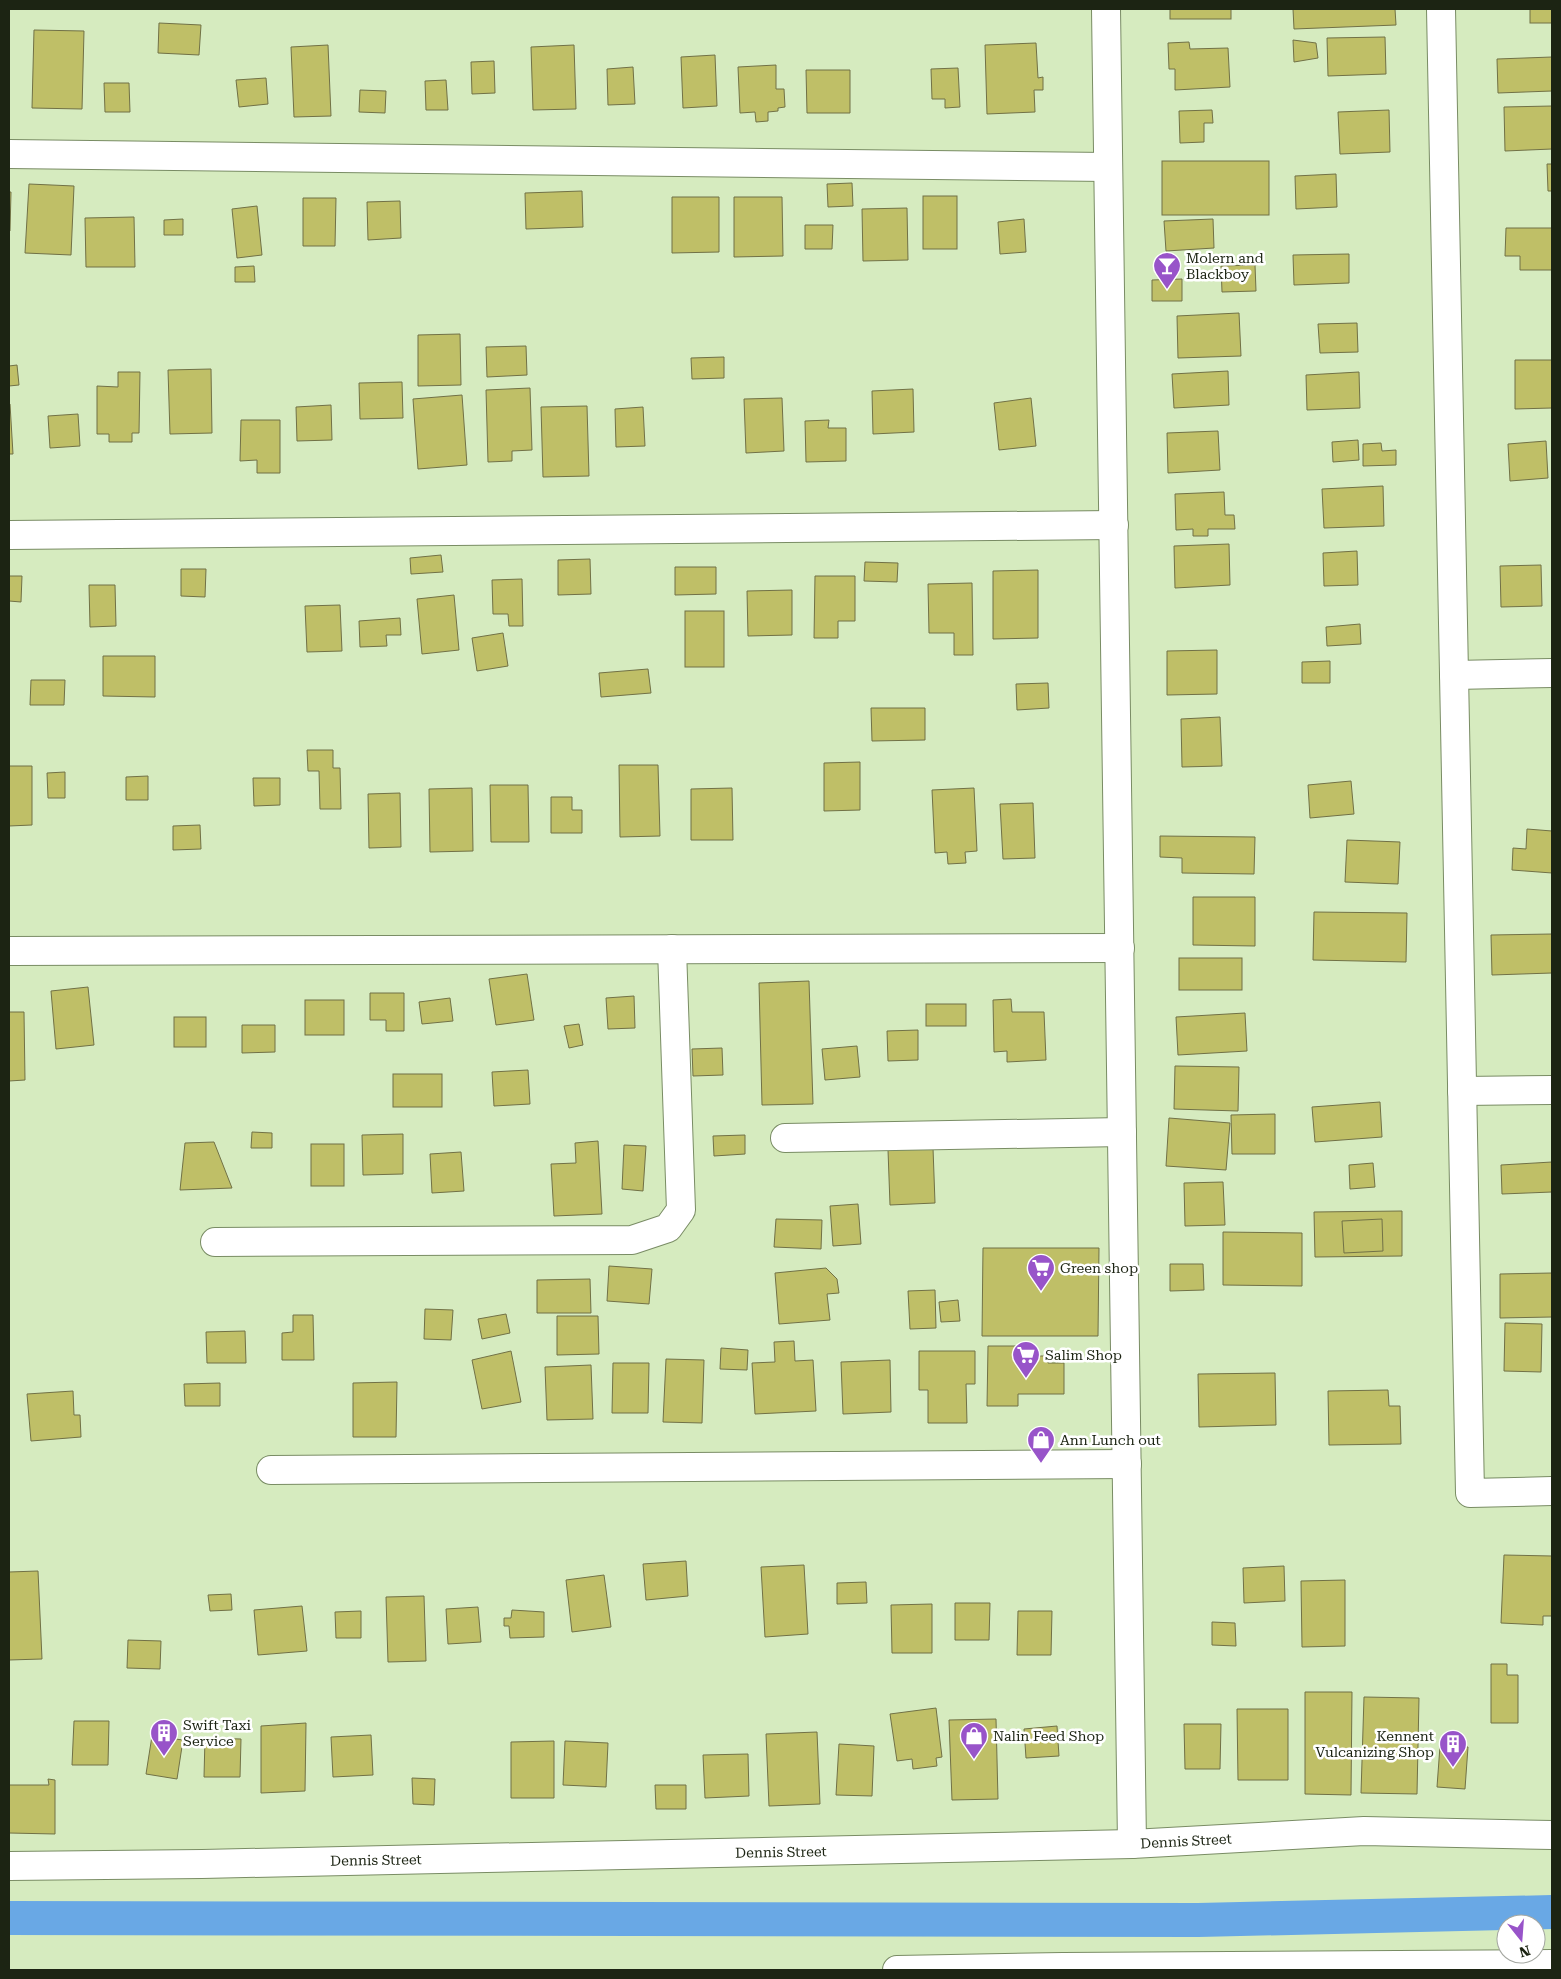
<svg xmlns="http://www.w3.org/2000/svg" width="1561" height="1979" font-family="'Roboto Serif',serif">
<style>
.lines{fill:none;stroke-linecap:round;stroke-linejoin:round}
.canal{stroke:#69a8e5;stroke-width:34}
.building{fill:#bfbf67;stroke:#717146}
.street-casing{stroke:#798c64;stroke-width:30}
.secondary-casing{stroke:#798c64;stroke-width:30}
.street{stroke:#fff;stroke-width:28}
.secondary{stroke:#fff;stroke-width:28}
.labels{text-anchor:middle;dominant-baseline:central;stroke-width:5;stroke-linejoin:round;paint-order:stroke}
.poi-label{font-size:14px;fill:#1c2413;stroke:#fff;text-anchor:start}
.street-label{font-size:14px;fill:#1c2413;stroke:#fff}
</style>
<rect width="100%" height="100%" fill="#d6ebbf"/>
<g class="lines">
<polyline class="canal" points="9,1918 1198,1920 1552,1912"/>
</g>
<g class="building">
<rect x="1170" y="9" width="61" height="10"/>
<polygon points="1293,9 1395,9 1396,25 1294,29"/>
<rect x="1530" y="9" width="22" height="14"/>
<polygon points="159,23 201,25 199,55 158,53"/>
<polygon points="34,30 84,31 82,109 32,108"/>
<polygon points="1385,37 1386,74 1328,76 1327,38"/>
<polygon points="1293,40 1316,43 1318,58 1294,62"/>
<polygon points="1189,42 1190,49 1228,48 1230,87 1175,90 1175,69 1169,69 1168,43"/>
<polygon points="1036,43 1038,78 1043,77 1043,90 1034,90 1035,112 987,114 985,45"/>
<polygon points="328,45 331,116 294,117 291,47"/>
<polygon points="574,45 576,109 533,110 531,47"/>
<polygon points="715,55 717,106 683,108 681,57"/>
<polygon points="1552,57 1552,91 1498,93 1497,59"/>
<polygon points="494,61 495,93 472,94 471,62"/>
<polygon points="776,65 776,89 784,89 785,107 778,108 778,111 768,112 768,121 756,122 755,112 740,113 738,67"/>
<polygon points="633,67 635,104 608,105 607,69"/>
<polygon points="958,68 960,107 945,108 945,99 932,99 931,69"/>
<polygon points="806,70 850,70 850,113 807,113"/>
<polygon points="266,78 268,104 239,107 236,80"/>
<polygon points="446,80 448,110 426,110 425,81"/>
<polygon points="104,83 129,83 130,112 105,112"/>
<polygon points="360,90 386,91 385,113 359,112"/>
<polygon points="1552,106 1552,149 1505,151 1504,107"/>
<polygon points="1212,110 1213,123 1204,123 1204,142 1180,143 1179,111"/>
<polygon points="1389,110 1390,152 1340,154 1338,112"/>
<rect x="1162" y="161" width="107" height="54"/>
<polygon points="1547,164 1552,164 1552,191 1548,191"/>
<polygon points="1336,174 1337,207 1296,209 1295,176"/>
<polygon points="852,183 853,206 828,207 827,184"/>
<polygon points="29,184 74,186 71,255 25,253"/>
<polygon points="582,191 583,227 526,229 525,193"/>
<polygon points="9,192 11,192 10,231 9,231"/>
<rect x="923" y="196" width="34" height="53"/>
<polygon points="672,197 719,197 719,252 672,253"/>
<polygon points="734,197 782,197 783,256 734,257"/>
<polygon points="303,198 336,198 335,246 303,246"/>
<polygon points="400,201 401,238 368,240 367,202"/>
<polygon points="257,206 262,255 237,258 232,209"/>
<polygon points="907,208 908,260 863,261 862,209"/>
<polygon points="134,217 135,267 86,267 85,218"/>
<polygon points="183,219 183,235 164,235 164,220"/>
<polygon points="1024,219 1026,252 1000,254 998,222"/>
<polygon points="1213,219 1214,248 1166,251 1164,221"/>
<polygon points="805,225 833,225 832,249 805,249"/>
<polygon points="1506,228 1552,228 1552,270 1520,270 1520,256 1505,256"/>
<polygon points="1349,254 1349,283 1294,285 1293,255"/>
<polygon points="1255,265 1256,291 1222,292 1221,266"/>
<polygon points="254,266 255,282 235,282 235,267"/>
<polygon points="1182,279 1182,301 1152,301 1152,280"/>
<polygon points="1239,313 1241,356 1178,358 1177,316"/>
<polygon points="1357,323 1358,352 1320,353 1318,324"/>
<polygon points="460,334 461,385 418,386 418,335"/>
<polygon points="526,346 527,375 487,377 486,347"/>
<polygon points="724,357 724,378 692,379 691,358"/>
<polygon points="1515,360 1552,360 1552,408 1515,409"/>
<polygon points="17,365 19,385 9,386 9,366"/>
<polygon points="211,369 212,433 170,434 168,370"/>
<polygon points="1228,371 1229,405 1174,408 1172,374"/>
<polygon points="118,372 140,372 139,433 132,433 132,442 109,442 109,434 97,434 97,386 118,387"/>
<polygon points="1359,372 1360,408 1307,410 1306,375"/>
<polygon points="402,382 403,418 360,419 359,383"/>
<polygon points="530,388 532,450 512,451 512,461 488,462 486,390"/>
<polygon points="913,389 914,432 873,434 872,391"/>
<polygon points="462,395 467,465 418,469 413,399"/>
<polygon points="782,398 784,451 746,453 744,399"/>
<polygon points="1031,398 1036,446 999,450 994,403"/>
<polygon points="9,404 10,404 13,454 9,454"/>
<polygon points="331,405 332,440 297,441 296,407"/>
<polygon points="587,406 589,476 543,477 541,407"/>
<polygon points="643,407 645,446 616,447 615,409"/>
<polygon points="78,414 80,446 50,448 48,416"/>
<polygon points="241,420 280,420 280,473 257,473 257,460 240,461"/>
<polygon points="829,420 828,428 846,428 846,461 806,462 805,421"/>
<polygon points="1218,431 1220,470 1168,473 1167,433"/>
<polygon points="1358,440 1359,460 1333,462 1332,442"/>
<polygon points="1546,441 1548,478 1510,481 1508,444"/>
<polygon points="1381,443 1382,451 1396,450 1396,465 1363,466 1363,444"/>
<polygon points="1383,486 1384,526 1324,528 1322,489"/>
<polygon points="1224,492 1225,515 1234,515 1235,529 1208,529 1208,536 1193,536 1193,529 1176,530 1175,494"/>
<polygon points="1229,544 1230,585 1175,588 1174,546"/>
<polygon points="1357,551 1358,585 1324,586 1323,553"/>
<polygon points="441,555 443,572 411,574 410,558"/>
<polygon points="590,559 591,594 558,595 558,560"/>
<polygon points="865,562 898,563 897,582 864,581"/>
<polygon points="1541,565 1542,606 1501,607 1500,566"/>
<polygon points="675,567 716,567 716,594 675,595"/>
<polygon points="181,569 206,569 205,597 181,596"/>
<polygon points="1038,570 1038,638 993,639 993,571"/>
<polygon points="9,576 22,576 21,602 9,601"/>
<polygon points="815,576 855,576 855,621 838,621 838,638 814,638"/>
<polygon points="522,579 523,626 509,626 508,614 493,614 492,580"/>
<polygon points="972,583 973,655 954,655 954,633 929,633 928,584"/>
<polygon points="89,585 115,585 116,626 90,627"/>
<polygon points="792,590 792,635 748,636 747,591"/>
<polygon points="454,595 459,650 422,654 417,599"/>
<polygon points="340,605 342,651 307,652 305,606"/>
<rect x="685" y="611" width="39" height="56"/>
<polygon points="400,618 401,635 386,635 387,646 360,647 359,621"/>
<polygon points="1360,624 1361,644 1327,646 1326,627"/>
<polygon points="503,633 508,666 477,671 472,638"/>
<polygon points="1217,650 1217,694 1167,695 1167,651"/>
<polygon points="103,656 155,656 155,697 103,696"/>
<polygon points="1330,661 1330,683 1302,683 1302,662"/>
<polygon points="648,669 651,693 601,697 599,673"/>
<polygon points="31,680 65,680 64,705 30,705"/>
<polygon points="1048,683 1049,708 1017,710 1016,684"/>
<polygon points="871,708 925,708 925,740 872,741"/>
<polygon points="1220,717 1222,766 1182,767 1181,719"/>
<polygon points="307,750 333,750 333,768 340,768 341,809 320,809 319,771 308,771"/>
<polygon points="860,762 860,810 824,811 824,763"/>
<polygon points="619,765 658,765 660,836 620,837"/>
<polygon points="9,766 32,766 32,825 9,826"/>
<polygon points="65,772 65,798 48,798 47,773"/>
<polygon points="148,776 148,800 126,800 126,777"/>
<polygon points="253,778 280,778 280,805 254,806"/>
<polygon points="1351,781 1354,814 1310,818 1308,785"/>
<polygon points="490,785 528,785 529,842 491,842"/>
<polygon points="472,788 473,851 430,852 429,789"/>
<polygon points="732,788 733,840 691,840 691,789"/>
<polygon points="974,788 977,851 965,852 966,863 948,864 947,852 935,853 932,790"/>
<polygon points="400,793 401,847 369,848 368,794"/>
<polygon points="551,797 572,797 572,810 582,810 582,833 551,833"/>
<polygon points="1033,803 1035,858 1003,859 1000,804"/>
<polygon points="200,825 201,849 173,850 173,826"/>
<polygon points="1527,829 1552,831 1552,873 1512,870 1513,848 1526,849"/>
<polygon points="1160,836 1255,837 1254,874 1182,873 1182,858 1160,857"/>
<polygon points="1347,840 1400,842 1398,884 1345,882"/>
<polygon points="1193,897 1255,897 1255,946 1193,945"/>
<polygon points="1314,912 1407,913 1406,962 1313,960"/>
<polygon points="1552,934 1552,973 1492,975 1491,935"/>
<rect x="1179" y="958" width="63" height="32"/>
<polygon points="527,974 534,1020 496,1025 489,979"/>
<polygon points="809,981 813,1104 762,1105 759,983"/>
<polygon points="88,987 94,1045 56,1049 51,991"/>
<polygon points="370,993 404,993 404,1031 386,1031 386,1020 370,1020"/>
<polygon points="634,996 635,1028 608,1029 606,998"/>
<polygon points="450,998 453,1021 422,1024 419,1002"/>
<polygon points="1011,999 1012,1012 1044,1012 1046,1060 1007,1062 1007,1051 994,1052 993,1000"/>
<rect x="305" y="1000" width="39" height="35"/>
<rect x="926" y="1004" width="40" height="22"/>
<polygon points="9,1012 24,1012 25,1080 9,1081"/>
<polygon points="1245,1013 1247,1051 1178,1055 1176,1017"/>
<rect x="174" y="1017" width="32" height="30"/>
<polygon points="579,1024 583,1045 569,1048 564,1026"/>
<polygon points="242,1025 275,1025 275,1052 242,1053"/>
<polygon points="918,1030 918,1060 888,1061 887,1031"/>
<polygon points="857,1046 860,1077 825,1080 822,1049"/>
<polygon points="722,1048 723,1075 693,1076 692,1049"/>
<polygon points="1175,1066 1239,1067 1238,1111 1174,1109"/>
<polygon points="528,1070 530,1104 494,1106 492,1072"/>
<rect x="393" y="1074" width="49" height="33"/>
<polygon points="1380,1102 1382,1137 1315,1142 1312,1107"/>
<polygon points="1275,1114 1275,1154 1232,1154 1231,1115"/>
<polygon points="1169,1118 1230,1123 1226,1170 1166,1166"/>
<polygon points="252,1132 272,1133 272,1148 251,1148"/>
<polygon points="403,1134 403,1174 363,1175 362,1135"/>
<polygon points="745,1135 745,1154 714,1156 713,1136"/>
<polygon points="598,1141 602,1214 554,1216 551,1164 576,1163 575,1143"/>
<polygon points="214,1142 232,1188 180,1190 185,1143"/>
<rect x="311" y="1144" width="33" height="42"/>
<polygon points="624,1145 646,1146 643,1191 622,1189"/>
<polygon points="933,1148 935,1203 890,1205 888,1150"/>
<polygon points="461,1152 464,1191 432,1193 430,1154"/>
<polygon points="1552,1162 1552,1192 1502,1194 1501,1165"/>
<polygon points="1373,1163 1375,1187 1350,1189 1349,1165"/>
<polygon points="1223,1182 1225,1225 1185,1226 1184,1183"/>
<polygon points="858,1204 861,1244 833,1246 830,1206"/>
<polygon points="1402,1211 1402,1256 1315,1257 1314,1212"/>
<polygon points="776,1219 822,1220 821,1249 774,1247"/>
<polygon points="1382,1219 1383,1251 1344,1253 1342,1221"/>
<polygon points="1223,1232 1302,1233 1302,1286 1223,1285"/>
<polygon points="983,1248 1099,1248 1098,1336 982,1336"/>
<polygon points="1170,1264 1203,1264 1204,1290 1170,1291"/>
<polygon points="609,1266 652,1269 649,1304 607,1301"/>
<polygon points="826,1268 837,1279 839,1293 827,1294 830,1320 779,1324 775,1273"/>
<polygon points="1552,1273 1552,1317 1500,1318 1500,1274"/>
<polygon points="590,1279 591,1313 537,1313 537,1280"/>
<polygon points="935,1290 936,1328 910,1329 908,1291"/>
<polygon points="958,1300 960,1321 941,1322 939,1302"/>
<polygon points="425,1309 453,1310 451,1340 424,1339"/>
<polygon points="506,1314 510,1333 482,1339 478,1319"/>
<polygon points="293,1315 313,1315 314,1360 282,1360 282,1333 293,1332"/>
<polygon points="557,1316 598,1316 599,1354 557,1355"/>
<polygon points="1505,1323 1542,1324 1541,1372 1504,1371"/>
<polygon points="245,1331 246,1363 207,1363 206,1332"/>
<polygon points="794,1341 795,1361 813,1360 816,1411 755,1414 752,1363 775,1362 774,1342"/>
<polygon points="988,1346 1036,1346 1036,1356 1048,1356 1048,1363 1064,1363 1064,1394 1018,1394 1018,1406 987,1406"/>
<polygon points="721,1348 748,1350 747,1370 720,1369"/>
<polygon points="511,1351 521,1402 482,1409 472,1360"/>
<polygon points="919,1351 975,1351 975,1384 966,1384 967,1423 928,1423 928,1390 919,1390"/>
<polygon points="666,1359 704,1360 702,1423 663,1422"/>
<polygon points="890,1360 891,1412 843,1414 841,1362"/>
<polygon points="613,1363 649,1363 648,1413 612,1413"/>
<polygon points="591,1365 593,1419 547,1420 545,1367"/>
<polygon points="1275,1373 1276,1425 1199,1427 1198,1374"/>
<polygon points="397,1382 396,1437 353,1437 353,1383"/>
<polygon points="220,1383 220,1406 185,1406 184,1384"/>
<polygon points="1388,1390 1389,1406 1400,1406 1401,1444 1329,1445 1328,1391"/>
<polygon points="73,1391 74,1415 80,1415 81,1437 31,1441 27,1394"/>
<polygon points="1504,1555 1552,1556 1552,1616 1543,1616 1543,1625 1501,1623"/>
<polygon points="686,1561 688,1596 646,1600 643,1564"/>
<polygon points="804,1565 808,1634 765,1637 761,1567"/>
<polygon points="1284,1566 1285,1601 1244,1603 1243,1568"/>
<polygon points="38,1571 42,1659 9,1660 9,1572"/>
<polygon points="604,1575 611,1627 572,1632 566,1580"/>
<polygon points="1345,1580 1345,1646 1302,1647 1301,1581"/>
<polygon points="866,1582 867,1603 837,1604 837,1583"/>
<polygon points="231,1594 232,1610 210,1611 208,1595"/>
<polygon points="424,1596 426,1661 388,1662 386,1597"/>
<polygon points="955,1603 990,1603 989,1640 955,1640"/>
<polygon points="932,1604 932,1653 892,1653 891,1605"/>
<polygon points="302,1606 307,1651 258,1655 254,1610"/>
<polygon points="478,1607 481,1642 448,1644 446,1609"/>
<polygon points="512,1610 544,1612 544,1637 510,1638 509,1626 504,1626 504,1618 511,1618"/>
<polygon points="361,1611 361,1638 336,1638 335,1612"/>
<polygon points="1018,1611 1052,1611 1051,1655 1017,1655"/>
<polygon points="1212,1622 1235,1623 1236,1646 1212,1645"/>
<polygon points="128,1640 161,1641 160,1669 127,1668"/>
<polygon points="1491,1664 1507,1664 1507,1675 1518,1675 1518,1723 1491,1723"/>
<polygon points="1305,1692 1352,1692 1351,1795 1305,1794"/>
<polygon points="1364,1697 1419,1698 1417,1794 1361,1793"/>
<polygon points="936,1708 942,1757 936,1758 937,1766 913,1769 912,1759 897,1761 890,1714"/>
<polygon points="1237,1709 1288,1709 1288,1780 1238,1780"/>
<polygon points="996,1719 998,1799 952,1800 949,1720"/>
<polygon points="74,1721 109,1721 108,1765 72,1765"/>
<polygon points="306,1723 305,1791 261,1793 261,1726"/>
<polygon points="1184,1724 1221,1724 1220,1769 1185,1769"/>
<polygon points="1057,1726 1059,1756 1026,1758 1024,1729"/>
<polygon points="817,1732 820,1804 769,1806 766,1734"/>
<polygon points="371,1735 373,1775 333,1777 331,1737"/>
<polygon points="152,1736 183,1740 177,1779 146,1774"/>
<polygon points="205,1738 241,1739 240,1777 204,1777"/>
<polygon points="554,1741 554,1798 511,1798 511,1742"/>
<polygon points="565,1741 608,1743 606,1787 563,1785"/>
<polygon points="839,1744 874,1746 872,1796 836,1795"/>
<polygon points="1440,1746 1468,1747 1465,1789 1437,1787"/>
<polygon points="748,1754 749,1796 705,1798 703,1755"/>
<polygon points="412,1778 435,1779 434,1805 413,1804"/>
<polygon points="48,1779 55,1780 55,1834 9,1833 9,1785 49,1785"/>
<polygon points="655,1785 686,1785 686,1809 656,1809"/>
</g>
<g class="lines">
<defs>
<g id="street">
<polyline points="1106,9 1132,1844"/>
<polyline points="1441,9 1470,1493 1552,1491"/>
<polyline points="9,154 1108,167"/>
<polyline points="9,535 1114,525"/>
<polyline points="1454,675 1552,673"/>
<polyline points="9,951 1120,948"/>
<polyline points="1462,1091 1552,1090"/>
<polyline points="785,1138 1122,1132"/>
<polyline points="215,1242 632,1240 668,1228 681,1210 672,949"/>
<polyline points="271,1470 1127,1464"/>
<polyline points="897,1970 1063,1967 1552,1964"/>
</g>
<polyline id="secondary" points="9,1866 202,1864 1132,1844 1364,1831 1552,1835"/>
</defs>
<use href="#street" class="street-casing"/>
<use href="#secondary" class="secondary-casing"/>
<use href="#street" class="street"/>
<use href="#secondary" class="secondary"/>
</g>
<defs>
<symbol id="bar-pin" viewBox="-11 -11 22 30"><path d="M0 17L-7.5 6A9.5 9.5 0 1 1 7.5 6Z" fill="#9854c9" stroke="#fff"/><path d="M-6-5H6L.8 .8V4.5H3.5V6h-7V4.5H-.8V.8Z" fill="#fff"/></symbol>
<symbol id="supermarket-pin" viewBox="-11 -11 22 30"><path d="M0 17L-7.5 6A9.5 9.5 0 1 1 7.5 6Z" fill="#9854c9" stroke="#fff"/><path d="M-6-5.5h2.5l.6 2H6L4.5 2H-2.5L-4.4-4H-6ZM-1.5 3.2a1.3 1.3 0 1 0 .1 0ZM3 3.2a1.3 1.3 0 1 0 .1 0Z" fill="#fff"/></symbol>
<symbol id="shop-pin" viewBox="-11 -11 22 30"><path d="M0 17L-7.5 6A9.5 9.5 0 1 1 7.5 6Z" fill="#9854c9" stroke="#fff"/><path d="M-5-2.5h2.3a2.7 3.5 0 0 1 5.4 0H5L5.5 6h-11ZM-1.5-2.5h3a1.5 2.3 0 0 0-3 0Z" fill="#fff"/></symbol>
<symbol id="building-pin" viewBox="-11 -11 22 30"><path d="M0 17L-7.5 6A9.5 9.5 0 1 1 7.5 6Z" fill="#9854c9" stroke="#fff"/><path d="M-4-6H4V6H1V3H-1V6H-4ZM-2.5-4.3h1.7v1.8h-1.7ZM.8-4.3h1.7v1.8H.8ZM-2.5-1h1.7V.8h-1.7ZM.8-1h1.7V.8H.8Z" fill="#fff"/></symbol>
</defs>
<g fill-rule="evenodd">
<use href="#bar-pin" x="1151" y="250" width="32" height="43"/>
<use href="#supermarket-pin" x="1025" y="1252" width="32" height="43"/>
<use href="#supermarket-pin" x="1010" y="1339" width="32" height="43"/>
<use href="#shop-pin" x="1025" y="1424" width="32" height="43"/>
<use href="#building-pin" x="148" y="1717" width="32" height="43"/>
<use href="#shop-pin" x="958" y="1720" width="32" height="43"/>
<use href="#building-pin" x="1437" y="1728" width="32" height="43"/>
</g>
<g class="labels">
<g class="poi-label">
<text x="1186" y="258">Molern and<tspan x="1186" dy="16">Blackboy</tspan></text>
<text x="1060" y="1268">Green shop</text>
<text x="1045" y="1355">Salim Shop</text>
<text x="1060" y="1440">Ann Lunch out</text>
<text x="183" y="1725">Swift Taxi<tspan x="183" dy="16">Service</tspan></text>
<text x="993" y="1736">Nalin Feed Shop</text>
<text x="1434" y="1736" text-anchor="end">Kennent<tspan x="1434" dy="16">Vulcanizing Shop</tspan></text>
</g>
<g class="street-label">
<text transform="translate(1186 1841) rotate(-3)">Dennis Street</text>
<text transform="translate(781 1852) rotate(-1)">Dennis Street</text>
<text transform="translate(376 1860) rotate(-1)">Dennis Street</text>
</g>
</g>
<rect width="1561" height="1979" fill="none" stroke="#1c2413" stroke-width="20"/>
<g transform="translate(1521 1939) rotate(163)"><circle r="24" fill="#ffffff" stroke="#a4a7a1"/>
<path d="M0-4L9 19L0 12L-9 19Z" fill="#9854c9"/>
<text y="-8" font-size="14" font-weight="bold" text-anchor="middle" fill="#1c2413">N</text>
</g>
</svg>
